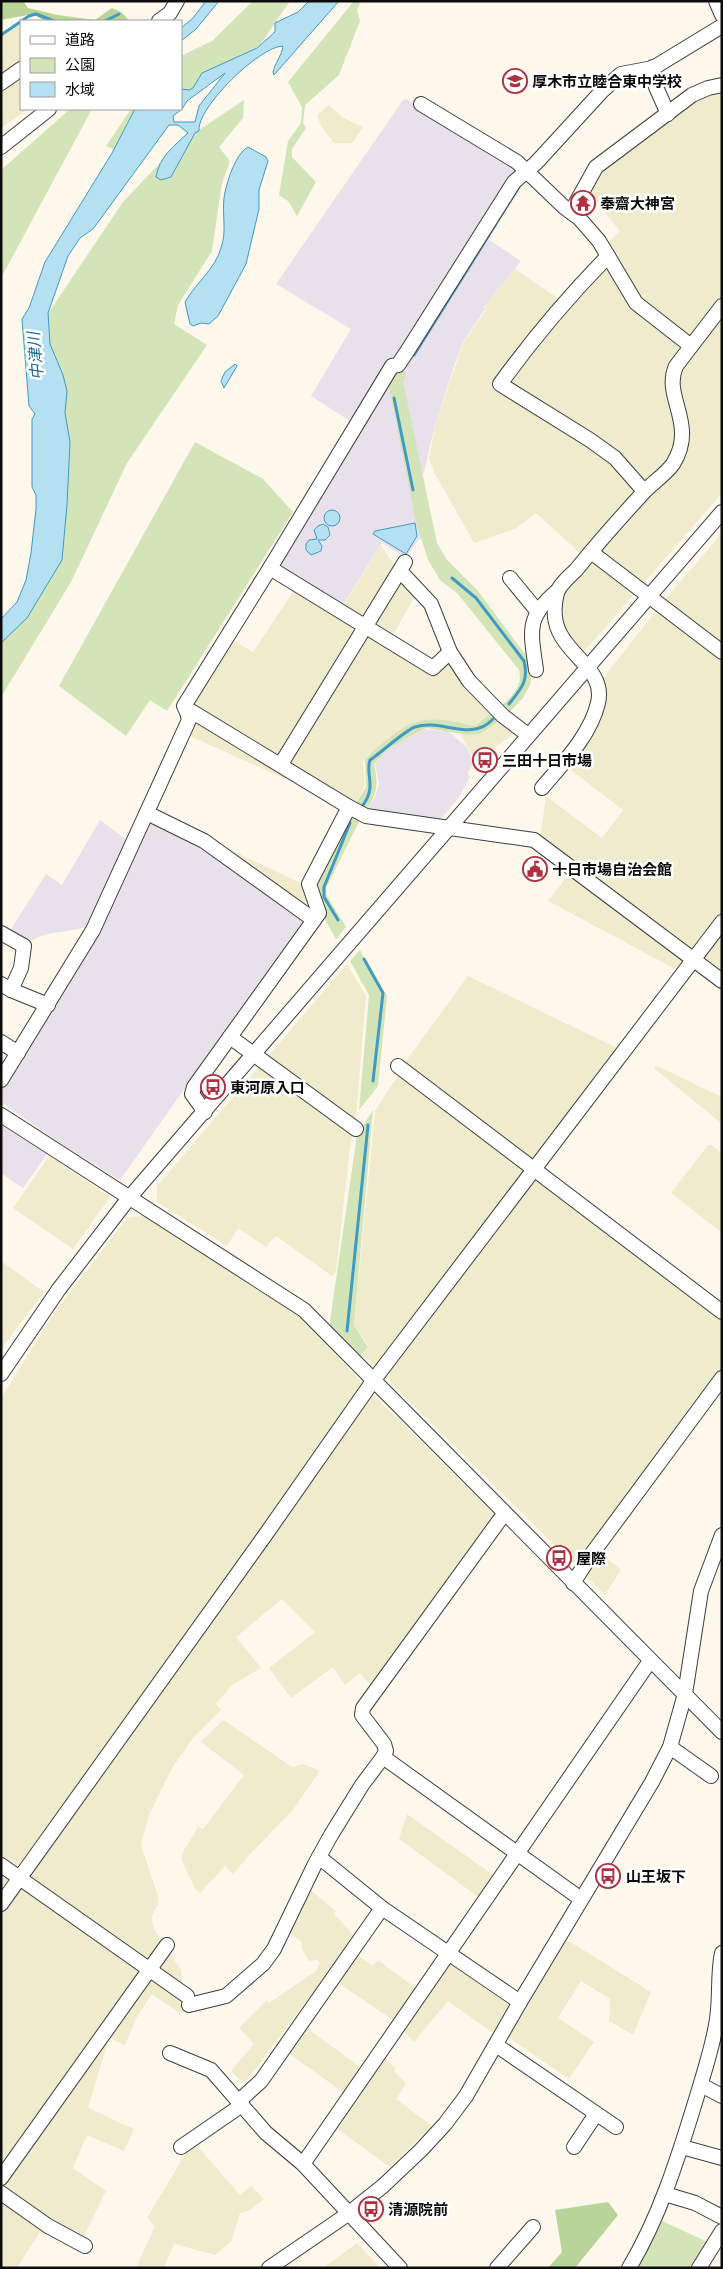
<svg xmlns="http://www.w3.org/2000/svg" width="723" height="2269" font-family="'IBM Plex Serif','Noto Sans JP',serif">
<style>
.industrial{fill:#e8e0ea}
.farmland{fill:#f1ebce}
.green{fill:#d3e5b8}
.forest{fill:#b9d499}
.water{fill:#b4e0f1;stroke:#419ac1;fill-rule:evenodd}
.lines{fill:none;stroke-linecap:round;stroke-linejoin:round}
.stream{stroke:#419ac1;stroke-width:3}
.minor-casing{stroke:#3e3e3e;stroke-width:16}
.minor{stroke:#fff;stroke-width:14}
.labels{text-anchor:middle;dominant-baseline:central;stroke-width:5;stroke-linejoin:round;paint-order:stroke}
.poi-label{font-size:15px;font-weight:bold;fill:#0b0b0b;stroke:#fff;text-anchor:start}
.water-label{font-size:16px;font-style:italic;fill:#206b92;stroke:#fff}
</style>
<rect width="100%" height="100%" fill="#fdf8eb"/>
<g class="industrial">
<polygon points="406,99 515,166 516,169 355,420 350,421 311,396 351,329 276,284 403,100"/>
<polygon points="488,239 521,261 484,307 485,309 463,342 454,366 435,425 424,472 416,486 429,542 419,539 406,558 382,543 341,608 276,564 390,378 406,362"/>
<polygon points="425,729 449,732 466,746 474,763 467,773 470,777 459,797 440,820 367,810 375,797 379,784 375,764 379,759 388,749"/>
<polygon points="152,818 214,851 304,920 120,1180 60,1143 1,1102 1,1091 97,931"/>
<polygon points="100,820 130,842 89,927 43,935 26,943 8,934 46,874 62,885"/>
<polygon points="1,1125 47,1154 23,1188 1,1173"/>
</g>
<g class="farmland">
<polygon points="21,23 21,109 28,109 1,128 1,32"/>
<polygon points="722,89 722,493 582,654 559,625 559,595 582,555 536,513 515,529 474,543 434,472 429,459 435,425 463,343 485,311 486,304 515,269 559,299 608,250 605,245 620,231 595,201 589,205 583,198 599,171 697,98"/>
<polygon points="329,105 342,117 363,127 352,143 334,143 321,126 317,115"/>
<polygon points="722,533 722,973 692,951 677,970 548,901 575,866 540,838 546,796 602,838 623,810 566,766 601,707 604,677 663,602"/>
<polygon points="381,545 402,577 416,594 388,644 435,674 450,660 517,731 475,762 454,722 432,719 417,721 397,732 365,758 363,762 365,786 354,806 288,772 283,778 188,735 191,703 231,639 253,652 296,587 338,614"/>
<polygon points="235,852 305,885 306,907 230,855"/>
<polygon points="347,964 366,996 356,1119 350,1147 336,1272 332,1276 276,1236 266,1247 238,1228 227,1246 157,1202 157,1186"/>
<polygon points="468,976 617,1048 532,1163 403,1065"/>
<polygon points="655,1065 722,1097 722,1124 655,1069"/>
<polygon points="400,1072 527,1168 377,1369 362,1354 369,1346 354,1325 375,1111"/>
<polygon points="708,1145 711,1145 722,1153 722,1233 671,1193"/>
<polygon points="49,1156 110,1197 73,1249 13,1208"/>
<polygon points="536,1175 722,1317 722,1373 593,1546 621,1570 605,1595 391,1383 387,1373"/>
<polygon points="145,1215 304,1318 364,1385 495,1515 372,1687 360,1673 345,1685 333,1667 291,1698 269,1668 315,1632 282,1599 236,1637 261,1668 232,1685 216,1704 221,1710 193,1738 172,1768 149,1815 141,1845 158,1896 159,1902 152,1916 152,1922 155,1931 181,1970 185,2005 181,2014 152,1994 137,2017 125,2045 109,2038 88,2108 134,2129 124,2151 87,2135 73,2168 106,2191 82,2240 43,2227 17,2268 1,2268 1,1398 54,1313 127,1218"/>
<polygon points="1,1261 44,1292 1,1349"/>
<polygon points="222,1721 225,1721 292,1767 303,1764 320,1771 292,1811 251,1853 233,1874 225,1866 200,1893 195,1889 181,1858 184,1850 198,1827 203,1829 244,1775 201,1742"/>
<polygon points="407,1814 496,1877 481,1899 399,1839"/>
<polygon points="307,1887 336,1911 334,1914 355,1937 244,2084 231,2071 254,2044 239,2028 267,2000 269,2003 316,1971 320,1963 317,1960 309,1961 302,1949 302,1942 286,1931"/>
<polygon points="564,1938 651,1992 633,2035 609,2021 610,1999 581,1981 558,2018 594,2042 569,2079 508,2037"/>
<polygon points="353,1952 373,1966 378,1960 417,1989 394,2021 334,1980"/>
<polygon points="449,1959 511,2003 493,2033 448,2001 414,2042 400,2028"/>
<polygon points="302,2025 362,2068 344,2093 284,2050"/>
<polygon points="381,2057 396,2068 394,2071 406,2084 396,2099 432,2126 390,2167 333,2126"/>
<polygon points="193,2141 240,2195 251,2186 264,2199 250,2210 240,2213 231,2242 215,2255 174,2244 164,2268 136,2268 155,2226 147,2218"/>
<polygon points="357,2243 380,2268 323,2268"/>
</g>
<g class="green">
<polygon points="253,1 290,1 260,45 181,96 181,56 212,41"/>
<polygon points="354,1 361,1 357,10 360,21 339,75 305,105 303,123 306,128 292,149 292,157 316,182 297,216 288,201 279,195 288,141 301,123 302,107 288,82"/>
<polygon points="244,100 243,118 219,147 230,161 222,183 212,251 178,305 174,324 207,345 127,463 71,582 1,697 1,632 45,582 41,324 123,202 178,144"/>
<polygon points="70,109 92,109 1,278 1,170"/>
<polygon points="131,109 162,109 119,152 106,146"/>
<path d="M401,365L406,374L403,381L437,543L447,560L478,591L528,658L532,673L530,685L523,698L507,715L499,708C511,697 523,687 519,670L457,593L440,580L428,560L415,518L388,381Z"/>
<polygon points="195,442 263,479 293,512 167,711 150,700 126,736 59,686"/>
<path d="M494,711L502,719L480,734L468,735L426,728L388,749L374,764C379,786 377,792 366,812L354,806L366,787L365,759C379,746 398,728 416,722C433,715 458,723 475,726Z"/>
<polygon points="350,810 362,816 326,888 326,894 346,927 336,939 322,915 314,885"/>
<polygon points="360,950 387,996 378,1086 359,1110 369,995 350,961"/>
<polygon points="373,1110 354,1325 368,1347 358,1358 329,1328 357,1135"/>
<polygon points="660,2220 710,2243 694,2268 634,2268"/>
</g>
<g class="forest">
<polygon points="1,1 23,1 28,8 57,15 95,20 112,8 121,12 130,21 45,21 33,14 1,20"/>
<polygon points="608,2202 618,2215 575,2268 548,2268 562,2252 555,2210"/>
</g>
<g class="water">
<polygon points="206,1 219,1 196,29 181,41 181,28 193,18"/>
<path d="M309,1H339L274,75L273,72C275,63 282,55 283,46C260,46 196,108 199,131L195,133L171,177L161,180L156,177C159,157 174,146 188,133L178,125H169L93,229L80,238L68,256L48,313L50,344L63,375L67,391L65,413L70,442L67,505L62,560L27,618L1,643V619L17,602L26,580L31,553L36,509V495L32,487V419L35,414L29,406L22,319L29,308L45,262L112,153L135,109H181V89L189,90L193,88L202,73L257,48L275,32V23L298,12ZM225,73L199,106L195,122H174L173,116L182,109L187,101Z"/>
<path d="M248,147L266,157L268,161L259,190V209L246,264L218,316L209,324L201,323L193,326L190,324L185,302C196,283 215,269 221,248C227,231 222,215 224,198C226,184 235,154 248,147Z"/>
<polygon points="235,364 237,366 224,388 221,381 225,372"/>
<circle cx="332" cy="518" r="8"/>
<polygon points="415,523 417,536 406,554 373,534 375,531"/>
<polygon points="323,524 328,527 330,535 325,540 318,540 322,546 321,551 311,555 306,550 306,544 309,540 317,539 314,530 318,526"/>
</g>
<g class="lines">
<g class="stream">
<polyline points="105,21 119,14"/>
<polyline points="1,35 29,16 36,14 54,21"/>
<polyline points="414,355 522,182"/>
<polyline points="394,398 413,490"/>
<path d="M452,578L476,598L524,661C529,681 521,689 509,704"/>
<path d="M363,805C377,786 365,774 370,760C381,753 404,731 415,727C442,718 471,743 493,719"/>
<polyline points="338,920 324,897 324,887 350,823"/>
<polyline points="364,959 383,993 373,1081"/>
<polyline points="347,1331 368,1125"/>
</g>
<defs>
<g id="minor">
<polyline points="716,1 722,15"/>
<polyline points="159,21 170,13 177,1"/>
<polyline points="653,67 656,87 668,114"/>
<polyline points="1,83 21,69"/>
<polyline points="421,104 517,162 564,207 579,218 599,241 636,303 691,346"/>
<polyline points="1,147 49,109"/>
<polyline points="571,212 596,167 692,95 708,88 722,85"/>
<path d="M608,256C567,298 534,337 500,384L590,440L615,458L644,491"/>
<polyline points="591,552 722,652"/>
<polyline points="270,568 433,668 450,652"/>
<polyline points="400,571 431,604 450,652 469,681 503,716 528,735"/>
<polyline points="510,578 538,612"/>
<path d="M536,670C531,632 525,618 557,591"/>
<polyline points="187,712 184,706 270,568 392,366 398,365 408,350 514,182 536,163 602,91 621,74 653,68 722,26"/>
<polyline points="281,764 405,562"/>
<path d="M542,788C563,763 590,736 598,703C608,659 541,653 557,593C559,585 570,576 576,570C597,544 620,518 643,493C652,483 665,475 673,464C698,424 662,397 676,366L722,306"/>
<polyline points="147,813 204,841 314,920"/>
<polyline points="1,933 24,946 21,968 11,990"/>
<polyline points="1,984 11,990 48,1005"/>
<polyline points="230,1037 356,1129"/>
<polyline points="1,1042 18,1053"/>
<polyline points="398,1066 722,1312"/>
<polyline points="1,1080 93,930 189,720 187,712 191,711 349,807 366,816 534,840 722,981"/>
<polyline points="205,1112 192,1094 194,1087 319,913 309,884 349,807"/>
<polyline points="1,1115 304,1310 722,1732"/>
<polyline points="1,1374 59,1289 129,1198 722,512"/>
<polyline points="504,1514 363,1708 362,1715 384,1744 386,1751 383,1757 581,1899"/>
<polyline points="573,1583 591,1555 722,1378"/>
<polyline points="670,1747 711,1776"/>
<polyline points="319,1857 382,1908 520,2002"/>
<polyline points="1,1865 187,1996"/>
<polyline points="1,1904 266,1534 373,1381 722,922"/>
<polyline points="189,2005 226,1996 263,1964 274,1949 315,1864 331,1835 362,1785 383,1757"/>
<polyline points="496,2045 616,2127"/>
<polyline points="170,2053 211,2070 266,2133 303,2164 400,2268"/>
<polyline points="701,2085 722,2096"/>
<polyline points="239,2101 261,2081 382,1908"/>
<polyline points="181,2147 242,2105"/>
<polyline points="574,2147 596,2114"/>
<polyline points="682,2147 722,2158"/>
<polyline points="303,2164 650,1661"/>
<polyline points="1,2178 167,1945"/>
<polyline points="1,2193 48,2226 85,2246"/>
<polyline points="665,2194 695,2203 722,2217"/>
<polyline points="269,2268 348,2214 383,2186 421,2150 445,2124 466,2096 520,2002 652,1782 670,1747 685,1694 701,1591 722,1535"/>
<polyline points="497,2268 533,2227"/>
<path d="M629,2268C659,2218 677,2161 694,2106C702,2079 711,2053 716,2025C721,2001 717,1977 722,1953"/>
<polyline points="699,2268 722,2231"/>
</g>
</defs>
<use href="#minor" class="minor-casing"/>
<use href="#minor" class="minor"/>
</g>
<defs>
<symbol id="school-ring" viewBox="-11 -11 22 22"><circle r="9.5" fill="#fff" stroke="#af2f41" stroke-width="1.5"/><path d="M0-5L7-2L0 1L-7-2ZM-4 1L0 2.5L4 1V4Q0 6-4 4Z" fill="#af2f41"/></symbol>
<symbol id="temple-ring" viewBox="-11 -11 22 22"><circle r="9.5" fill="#fff" stroke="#af2f41" stroke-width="1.5"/><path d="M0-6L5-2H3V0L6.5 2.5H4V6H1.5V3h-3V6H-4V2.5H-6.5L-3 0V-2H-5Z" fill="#af2f41"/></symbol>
<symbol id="bus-ring" viewBox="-11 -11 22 22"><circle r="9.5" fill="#fff" stroke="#af2f41" stroke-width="1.5"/><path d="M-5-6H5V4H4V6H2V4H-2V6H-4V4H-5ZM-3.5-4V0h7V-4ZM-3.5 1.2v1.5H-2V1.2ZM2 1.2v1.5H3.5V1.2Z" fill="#af2f41"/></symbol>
<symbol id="civic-ring" viewBox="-11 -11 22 22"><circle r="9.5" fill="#fff" stroke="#af2f41" stroke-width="1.5"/><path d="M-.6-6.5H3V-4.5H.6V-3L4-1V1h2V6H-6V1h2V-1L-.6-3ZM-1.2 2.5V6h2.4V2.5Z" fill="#af2f41"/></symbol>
</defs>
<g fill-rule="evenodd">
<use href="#school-ring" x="501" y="67" width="28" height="28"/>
<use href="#temple-ring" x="569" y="189" width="28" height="28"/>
<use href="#bus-ring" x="471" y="746" width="28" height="28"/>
<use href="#civic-ring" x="521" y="855" width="28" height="28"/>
<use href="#bus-ring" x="199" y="1073" width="28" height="28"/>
<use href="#bus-ring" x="545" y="1544" width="28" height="28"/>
<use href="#bus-ring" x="594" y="1862" width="28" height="28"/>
<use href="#bus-ring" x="357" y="2195" width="28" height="28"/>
</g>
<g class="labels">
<g class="poi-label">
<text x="532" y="81">厚木市立睦合東中学校</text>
<text x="600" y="203">奉齋大神宮</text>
<text x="502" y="760">三田十日市場</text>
<text x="552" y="869">十日市場自治会館</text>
<text x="230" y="1087">東河原入口</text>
<text x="576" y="1558">屋際</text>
<text x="626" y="1876">山王坂下</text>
<text x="388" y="2209">清源院前</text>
</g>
<g class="water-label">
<text transform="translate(35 356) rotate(-95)">中津川</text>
</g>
</g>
<rect width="723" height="2269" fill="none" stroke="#0b0b0b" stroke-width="5"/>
<rect x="20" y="20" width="162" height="90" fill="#ffffff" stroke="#9d9d9d"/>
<rect x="30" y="36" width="25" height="8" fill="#ffffff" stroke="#9d9d9d"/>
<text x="65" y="45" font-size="15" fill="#0b0b0b">道路</text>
<rect x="30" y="58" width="25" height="15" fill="#d3e5b8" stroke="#9d9d9d"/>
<text x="65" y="70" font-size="15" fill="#0b0b0b">公園</text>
<rect x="30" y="82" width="25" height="15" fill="#b4e0f1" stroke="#9d9d9d"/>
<text x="65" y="95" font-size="15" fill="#0b0b0b">水域</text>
</svg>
